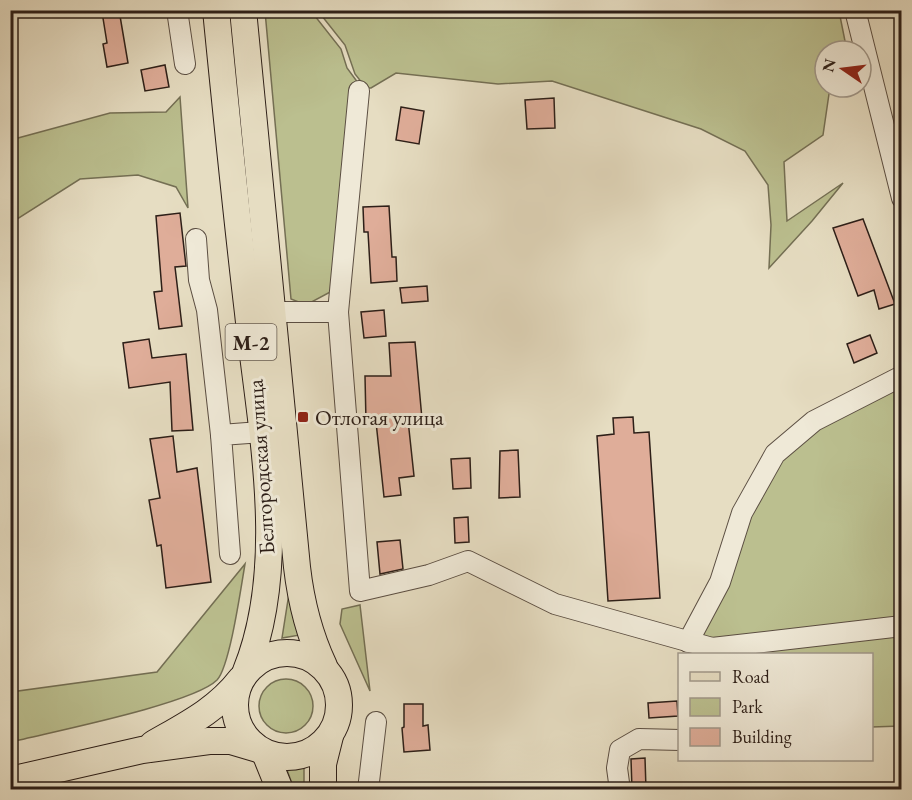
<svg xmlns="http://www.w3.org/2000/svg" width="912" height="800" font-family="'EB Garamond',serif">
<style>
.green{fill:#bbbf8f;stroke:#746f54;stroke-width:1.5}
.building{fill:#dfad99;stroke:#2d1f18;stroke-width:1.5}
.lines{fill:none;stroke-linecap:round;stroke-linejoin:round}
.minor-casing{stroke:#5b4e42;stroke-width:22}
.major-casing{stroke:#2d1f18;stroke-width:28}
.minor{stroke:#efe9d7;stroke-width:20}
.major{stroke:#e6ddc2;stroke-width:26}
.poi-dot{fill:#8f2418;stroke:#efe9d7;stroke-width:2}
.labels{text-anchor:middle;dominant-baseline:central;stroke-width:6;stroke-linejoin:round;paint-order:stroke}
.shield{fill:#efe9d7;stroke:#675c51;stroke-width:1.5}
.shield-label{font-size:21px;font-weight:bold;fill:#2d1f18}
.poi-label{font-size:22px;fill:#2d1f18;stroke:#efe9d7;text-anchor:start}
.street-label{font-size:22px;fill:#2d1f18;stroke:#efe9d7}
</style>
<rect width="100%" height="100%" fill="#e6ddc2"/>
<filter id="stains"><feTurbulence type="fractalNoise" baseFrequency=".00333" numOctaves="4"/><feColorMatrix values="0 0 0 0 .2 0 0 0 0 .09 0 0 0 0 .02 0 0 0 .5 -.17"/></filter>
<radialGradient id="worn" r=".72"><stop offset=".6" stop-color="#630" stop-opacity="0"/><stop offset="1" stop-color="#630" stop-opacity=".3"/></radialGradient>
<g class="green">
<polygon points="265,11 311,11 341,49 347,68 364,91 334,290 306,305 291,299"/>
<polygon points="318,11 839,11 847,51 825,51 825,87 830,87 823,135 784,162 787,221 843,183 812,221 769,268 771,225 768,185 745,151 701,129 552,81 498,84 396,73 371,88 366,88 355,74 345,45"/>
<polygon points="180,97 188,208 176,187 138,175 80,179 11,223 11,142 18,138 110,113 166,112"/>
<path d="M901,381V621L701,640C728,566 748,474 815,424C839,407 875,394 901,381Z"/>
<path d="M245,564C241,587 230,666 217,680C193,704 50,732 11,742V692L157,672Z"/>
<polygon points="290,587 300,635 282,638"/>
<polygon points="360,605 370,691 340,624 342,609"/>
<polygon points="901,630 901,726 872,727 872,654 719,654"/>
<circle cx="286" cy="706" r="27"/>
<polygon points="304,767 304,789 294,789 287,770"/>
</g>
<g class="building">
<polygon points="119,10 128,63 107,67 103,44 107,43 102,12"/>
<polygon points="165,65 169,87 145,91 141,70"/>
<polygon points="554,98 555,128 527,129 525,100"/>
<polygon points="401,107 424,111 419,144 396,140"/>
<polygon points="389,206 392,257 396,257 397,281 371,283 368,232 364,232 363,207"/>
<polygon points="180,213 186,266 175,267 182,326 159,329 154,292 162,291 156,216"/>
<polygon points="863,219 895,304 879,309 874,290 858,296 833,228"/>
<polygon points="427,286 428,301 402,303 400,288"/>
<polygon points="384,310 386,336 364,338 361,312"/>
<polygon points="870,335 877,353 854,363 847,344"/>
<polygon points="149,339 152,358 186,354 193,430 172,431 170,382 129,388 123,343"/>
<polygon points="415,342 422,419 408,420 414,476 399,478 401,495 384,497 376,422 366,422 365,376 391,376 389,343"/>
<polygon points="633,417 634,433 649,432 660,598 608,601 597,436 614,434 613,418"/>
<polygon points="173,436 177,472 197,468 211,582 166,588 161,545 157,546 149,500 160,498 150,439"/>
<polygon points="518,450 520,497 499,498 500,451"/>
<polygon points="470,458 471,488 453,489 451,459"/>
<polygon points="468,517 469,542 455,543 454,518"/>
<polygon points="400,540 403,569 380,574 377,542"/>
<polygon points="677,701 678,716 649,718 648,703"/>
<polygon points="404,704 423,704 423,726 428,725 430,750 404,752 402,728 404,727"/>
<polygon points="645,758 646,789 632,789 631,759"/>
</g>
<g class="lines">
<defs>
<g id="minor">
<polyline points="177,10 185,64"/>
<polyline points="855,10 902,198"/>
<polyline points="196,239 199,280 207,310 221,435"/>
<polyline points="272,312 338,312 359,91"/>
<polyline points="338,312 360,591 429,575 468,561 555,604 712,648 715,654"/>
<polyline points="230,554 221,435 261,432"/>
<polyline points="688,642 720,582 742,513 775,454 814,421 902,376"/>
<polyline points="712,648 902,626"/>
<polyline points="368,790 376,722"/>
<polyline points="620,790 617,768 620,750 639,739 680,740"/>
</g>
<g id="major">
<path d="M216,10C226,111 236,212 248,313C260,426 290,563 246,671"/>
<path d="M243,10L297,567C301,602 309,634 324,666"/>
<circle cx="287" cy="705" r="52"/>
<path d="M153,744C184,726 217,710 240,680"/>
<polyline points="265,753 280,790"/>
<polyline points="10,780 142,750 209,741 231,741 258,749"/>
<polyline points="323,790 323,764 330,736"/>
</g>
</defs>
<use href="#minor" class="minor-casing"/>
<use href="#major" class="major-casing"/>
<use href="#minor" class="minor"/>
<use href="#major" class="major"/>
</g>
<rect class="poi-dot" x="297" y="411" width="12" height="12" rx="3"/>
<g class="labels">
<rect class="shield" x="225.5" y="324" width="51" height="36" rx="4.5"/>
<g class="shield-label">
<text x="251" y="342">М-2</text>
</g>
<g class="poi-label">
<text x="315" y="417">Отлогая улица</text>
</g>
<g class="street-label">
<text transform="translate(261 467) rotate(-94)">Белгородская улица</text>
</g>
</g>
<rect width="912" height="800" fill="none" stroke="#e6ddc2" stroke-width="36"/>
<rect x="12" y="12" width="888" height="776" fill="none" stroke="#2d1f18" stroke-width="3"/>
<rect x="18" y="18" width="876" height="764" fill="none" stroke="#2d1f18" stroke-width="1.5"/>
<rect x="678" y="653" width="195" height="108" fill="#efe9d7" stroke="#a1988b" stroke-width="1.5"/>
<rect x="690" y="672" width="30" height="9" fill="#e6ddc2" stroke="#a1988b" stroke-width="1.5"/>
<text x="732" y="683" font-size="18" fill="#2d1f18">Road</text>
<rect x="690" y="698" width="30" height="18" fill="#bbbf8f" stroke="#a1988b" stroke-width="1.5"/>
<text x="732" y="713" font-size="18" fill="#2d1f18">Park</text>
<rect x="690" y="728" width="30" height="18" fill="#dfad99" stroke="#a1988b" stroke-width="1.5"/>
<text x="732" y="743" font-size="18" fill="#2d1f18">Building</text>
<g transform="translate(843 69) rotate(284)"><circle r="28" fill="#efe9d7" stroke="#a1988b" stroke-width="1.5"/>
<path d="M0-4.5L10 22L0 15L-10 22Z" fill="#8f2418"/>
<text y="-9" font-size="16" font-weight="bold" text-anchor="middle" fill="#2d1f18">N</text>
</g>
<rect width="100%" height="100%" filter="url(#stains)"/>
<rect width="100%" height="100%" fill="url(#worn)"/>
</svg>
